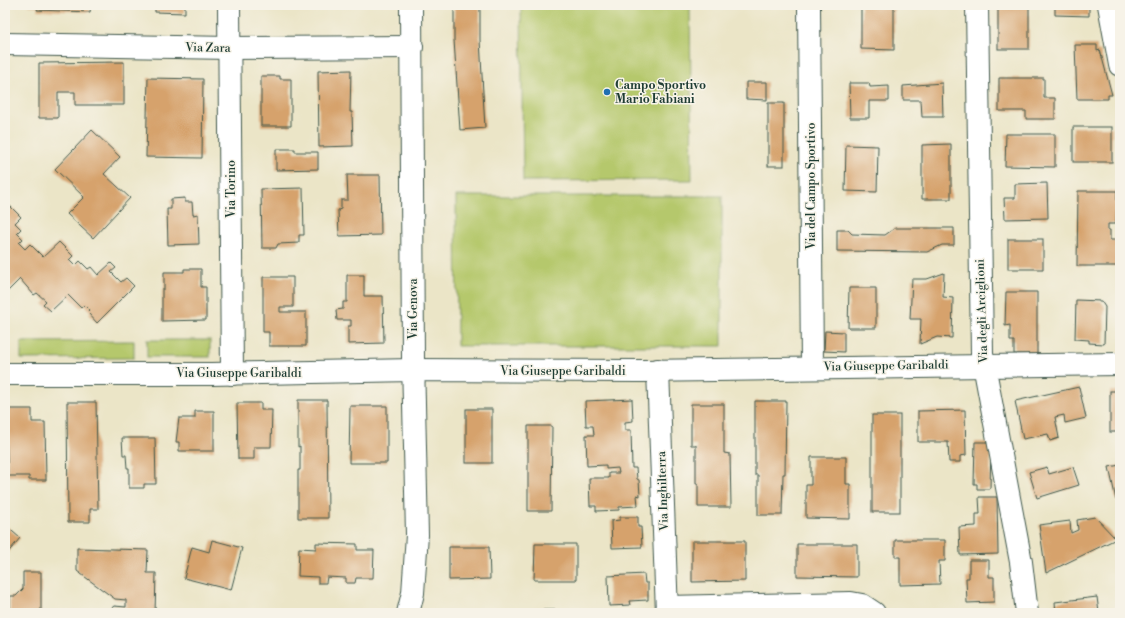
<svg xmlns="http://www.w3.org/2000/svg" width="1125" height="618" font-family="'Libre Bodoni',serif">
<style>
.grass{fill:#b5c86c;stroke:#6a8250}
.building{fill:#d6a26c}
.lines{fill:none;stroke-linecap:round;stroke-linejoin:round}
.minor-casing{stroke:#3e564a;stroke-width:24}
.minor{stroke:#fff;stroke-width:22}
.poi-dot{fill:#1f6fb2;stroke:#f7f3e8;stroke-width:1.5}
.labels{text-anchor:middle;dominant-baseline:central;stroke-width:3;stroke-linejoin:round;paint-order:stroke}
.street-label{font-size:12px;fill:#1f3d34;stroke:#f7f3e8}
.poi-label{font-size:12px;font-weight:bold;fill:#1f3d34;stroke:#f7f3e8;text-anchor:start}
</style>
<rect width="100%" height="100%" fill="#f7f3e8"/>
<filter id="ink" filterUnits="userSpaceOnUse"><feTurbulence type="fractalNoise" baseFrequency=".025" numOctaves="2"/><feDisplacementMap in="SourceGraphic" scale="8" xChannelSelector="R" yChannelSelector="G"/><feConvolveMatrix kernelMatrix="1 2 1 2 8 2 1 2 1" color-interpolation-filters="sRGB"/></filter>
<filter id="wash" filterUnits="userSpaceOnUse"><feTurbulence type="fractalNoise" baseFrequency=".012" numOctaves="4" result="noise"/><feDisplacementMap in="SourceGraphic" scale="16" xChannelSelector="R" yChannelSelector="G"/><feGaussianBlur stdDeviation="0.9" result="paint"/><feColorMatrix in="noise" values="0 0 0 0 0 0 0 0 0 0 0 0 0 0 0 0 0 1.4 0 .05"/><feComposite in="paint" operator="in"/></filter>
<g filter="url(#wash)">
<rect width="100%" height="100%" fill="#ebe5c7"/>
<g class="grass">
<polygon points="521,5 690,5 692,180 523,181"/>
<polygon points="456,196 722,196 722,346 457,346"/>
<rect x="147" y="340" width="63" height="17"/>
<polygon points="134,341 134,358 21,359 21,342"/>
</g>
<g id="blocks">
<g class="building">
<polygon points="27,5 91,5 90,12 37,10 38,7"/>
<polygon points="155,5 185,5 185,13 155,12"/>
<polygon points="454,5 480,5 480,40 485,128 460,130 454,40"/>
<polygon points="861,5 894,5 894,50 861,49"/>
<rect x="998" y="5" width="31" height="44"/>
<polygon points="1055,5 1089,5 1089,16 1055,15"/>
<polygon points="1075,45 1097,45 1097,51 1100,50 1112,95 1108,95 1108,99 1077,99"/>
<polygon points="124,62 124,105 75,105 75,92 58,92 58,118 39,118 39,63"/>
<polygon points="351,70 350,112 352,112 353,146 319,147 318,71"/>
<polygon points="261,76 280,76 280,79 291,79 291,126 261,126"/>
<polygon points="148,78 203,79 202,158 146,157"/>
<polygon points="999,78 1044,78 1044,98 1055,98 1055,119 1026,119 1026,111 999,111"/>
<polygon points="746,82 767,82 767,100 746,99"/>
<polygon points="849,83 869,83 870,87 889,86 889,101 869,101 869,118 850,118"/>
<polygon points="942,83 943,117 922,117 921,100 903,100 903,86"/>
<rect x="768" y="103" width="16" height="63"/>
<rect x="1073" y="127" width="39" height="35"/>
<polygon points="92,130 120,157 104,174 130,198 93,238 67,214 84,197 55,169"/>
<polygon points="1006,134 1055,134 1055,167 1005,166"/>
<polygon points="951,144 951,199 922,199 922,145"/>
<polygon points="846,145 878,146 877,192 845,191"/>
<polygon points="276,149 295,149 295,152 318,152 318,169 276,170"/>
<polygon points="347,175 380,175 381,235 339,236 338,210 341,209 341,200 348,200"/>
<polygon points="1047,183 1048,218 1005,219 1004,198 1015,198 1015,184"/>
<polygon points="303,188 304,235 299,235 299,243 278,244 276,248 262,248 261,189"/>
<polygon points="1078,191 1117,191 1116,224 1108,224 1108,230 1110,230 1110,240 1120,240 1120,266 1077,266"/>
<polygon points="185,198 185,202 192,202 193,215 198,214 199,244 168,245 167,209 171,209 171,199"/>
<polygon points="10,206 21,217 15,223 21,229 17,233 23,239 19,243 25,249 30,244 43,257 59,242 73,256 69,260 75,266 80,261 88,269 91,267 98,275 111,263 116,268 111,272 121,282 126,278 134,286 97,323 89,314 91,312 84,305 81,308 68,295 51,311 43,304 46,301 37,293 34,295 20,279 5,294 5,211"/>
<polygon points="895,228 954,228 954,245 942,245 927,252 837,251 837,230 848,230 852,234 885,235"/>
<rect x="1008" y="239" width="35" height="30"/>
<polygon points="184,269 201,269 201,287 206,287 206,320 162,321 162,289 164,289 164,272 184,272"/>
<polygon points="944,273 943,297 953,298 952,338 937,337 920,344 921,319 910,319 912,279 927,279"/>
<polygon points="347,275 364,275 364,296 383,296 384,343 348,344 348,326 351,326 351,320 337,320 336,310 343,309 343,302 347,302"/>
<polygon points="263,277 293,277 293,307 280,307 280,312 306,312 306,346 269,346 269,332 263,332"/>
<polygon points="849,288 876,288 876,328 848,328"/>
<polygon points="1006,292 1037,292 1037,354 1014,354 1014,341 1010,341 1010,325 1005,326"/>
<polygon points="1076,300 1101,301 1105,307 1104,344 1089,343 1089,340 1075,339"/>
<polygon points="825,331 844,332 844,352 824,351"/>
<polygon points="1079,387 1086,418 1065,423 1064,415 1055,417 1059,438 1050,441 1048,434 1023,439 1015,401"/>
<rect x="1110" y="391" width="10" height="41"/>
<polygon points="632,399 633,421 625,422 625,430 631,430 632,468 636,468 637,479 639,480 640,496 637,495 638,506 619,507 619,510 596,511 596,506 590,506 589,478 609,478 609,473 619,473 618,468 606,469 606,465 587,466 586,435 594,435 593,426 586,426 585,401"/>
<polygon points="298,400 327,400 328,518 298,518 298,470 300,470 300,446 298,447"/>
<polygon points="755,401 786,401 785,474 783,474 782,515 758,515 758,475 755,475"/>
<polygon points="67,402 96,402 98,509 90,509 90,522 68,522"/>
<polygon points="237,403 261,403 261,410 272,410 271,447 254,447 254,459 238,459"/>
<polygon points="691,404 724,404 724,453 730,454 731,507 698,507 698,484 696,484 696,445 691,445"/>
<polygon points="350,406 387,406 387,463 349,463"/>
<polygon points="5,409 32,409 32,422 45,422 46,480 29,480 29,476 8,476"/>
<rect x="466" y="409" width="26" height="54"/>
<polygon points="965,410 966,455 960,456 960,462 949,462 948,442 918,442 918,411"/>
<polygon points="195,411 214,411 214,451 179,451 179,442 176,442 179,418 195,418"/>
<rect x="872" y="415" width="28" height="97"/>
<polygon points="528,426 552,426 551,511 528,511"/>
<polygon points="122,438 155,438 156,484 144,484 144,488 129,488 129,468 127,468 126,455 123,455"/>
<polygon points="975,442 991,442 990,489 977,489 977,484 974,484"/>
<polygon points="811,457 846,457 846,484 850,484 850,519 806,518 806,485 811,485"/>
<polygon points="1120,465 1120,503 1116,500 1109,467"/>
<polygon points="1047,467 1049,474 1073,467 1079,485 1037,498 1029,472"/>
<polygon points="979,497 997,497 998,554 960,555 959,527 976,526 976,514 980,514"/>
<polygon points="620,517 638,517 638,527 641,527 642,547 612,548 611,521 620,520"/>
<polygon points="1095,517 1116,539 1046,573 1039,525 1070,521 1071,533 1078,530 1077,520"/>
<polygon points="5,525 20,538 6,555 5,554"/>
<polygon points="212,540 242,548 231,590 184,578 192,547 209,552"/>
<polygon points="895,540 945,540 945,561 939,561 940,584 900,585 900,557 895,557"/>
<polygon points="692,541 745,541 745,581 692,582"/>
<polygon points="316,543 357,544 357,550 374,550 373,578 356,578 355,583 346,583 346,578 327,577 326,583 318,583 318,577 298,576 299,548 316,549"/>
<polygon points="535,544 576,544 576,580 534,580"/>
<polygon points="797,544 857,544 857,577 797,576"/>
<polygon points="449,547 489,547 490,579 449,580"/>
<polygon points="77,548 148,550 147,573 156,573 155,613 105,613 114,606 126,607 126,600 115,599 77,571"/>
<polygon points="969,560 989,560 989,577 994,577 994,602 967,603 966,578 969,578"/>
<polygon points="23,572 41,572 41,613 10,613 10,596 16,596 23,589"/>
<polygon points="644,574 645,583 648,583 648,600 629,601 630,605 609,606 608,576"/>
<polygon points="1097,597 1099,613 1056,613 1055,602"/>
<rect x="538" y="610" width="38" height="3"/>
</g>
</g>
</g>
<g filter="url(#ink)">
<use href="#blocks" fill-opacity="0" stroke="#3e564a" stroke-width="1"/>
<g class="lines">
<defs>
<g id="minor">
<polyline points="229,5 232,374"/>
<polyline points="809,5 812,367"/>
<polyline points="977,5 982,354 1021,562 1027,613"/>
<polyline points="1109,5 1120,65"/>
<polyline points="5,44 230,48 412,47"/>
<polyline points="658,370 667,613"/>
<polyline points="5,374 211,374 413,370 642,371 1120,364"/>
<polyline points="667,607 851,603 862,605 874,613"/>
<polyline points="408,613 413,593 417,535 413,360 411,5"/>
</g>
</defs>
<use href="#minor" class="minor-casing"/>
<use href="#minor" class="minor"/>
</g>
</g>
<circle class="poi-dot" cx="607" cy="92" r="4"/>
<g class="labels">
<g class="street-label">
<text transform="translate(208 48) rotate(1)">Via Zara</text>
<text transform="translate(811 186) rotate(-90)">Via del Campo Sportivo</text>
<text transform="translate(231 189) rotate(-90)">Via Torino</text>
<text transform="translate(413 309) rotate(-90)">Via Genova</text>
<text transform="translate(982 311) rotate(-92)">Via degli Arciglioni</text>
<text transform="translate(886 366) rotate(-1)">Via Giuseppe Garibaldi</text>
<text x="563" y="371">Via Giuseppe Garibaldi</text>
<text x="239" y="373">Via Giuseppe Garibaldi</text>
<text transform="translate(663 491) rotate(-92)">Via Inghilterra</text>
</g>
<g class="poi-label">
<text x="615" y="85">Campo Sportivo<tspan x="615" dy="14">Mario Fabiani</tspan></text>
</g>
</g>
<rect width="1125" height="618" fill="none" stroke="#f7f3e8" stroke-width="20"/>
</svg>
